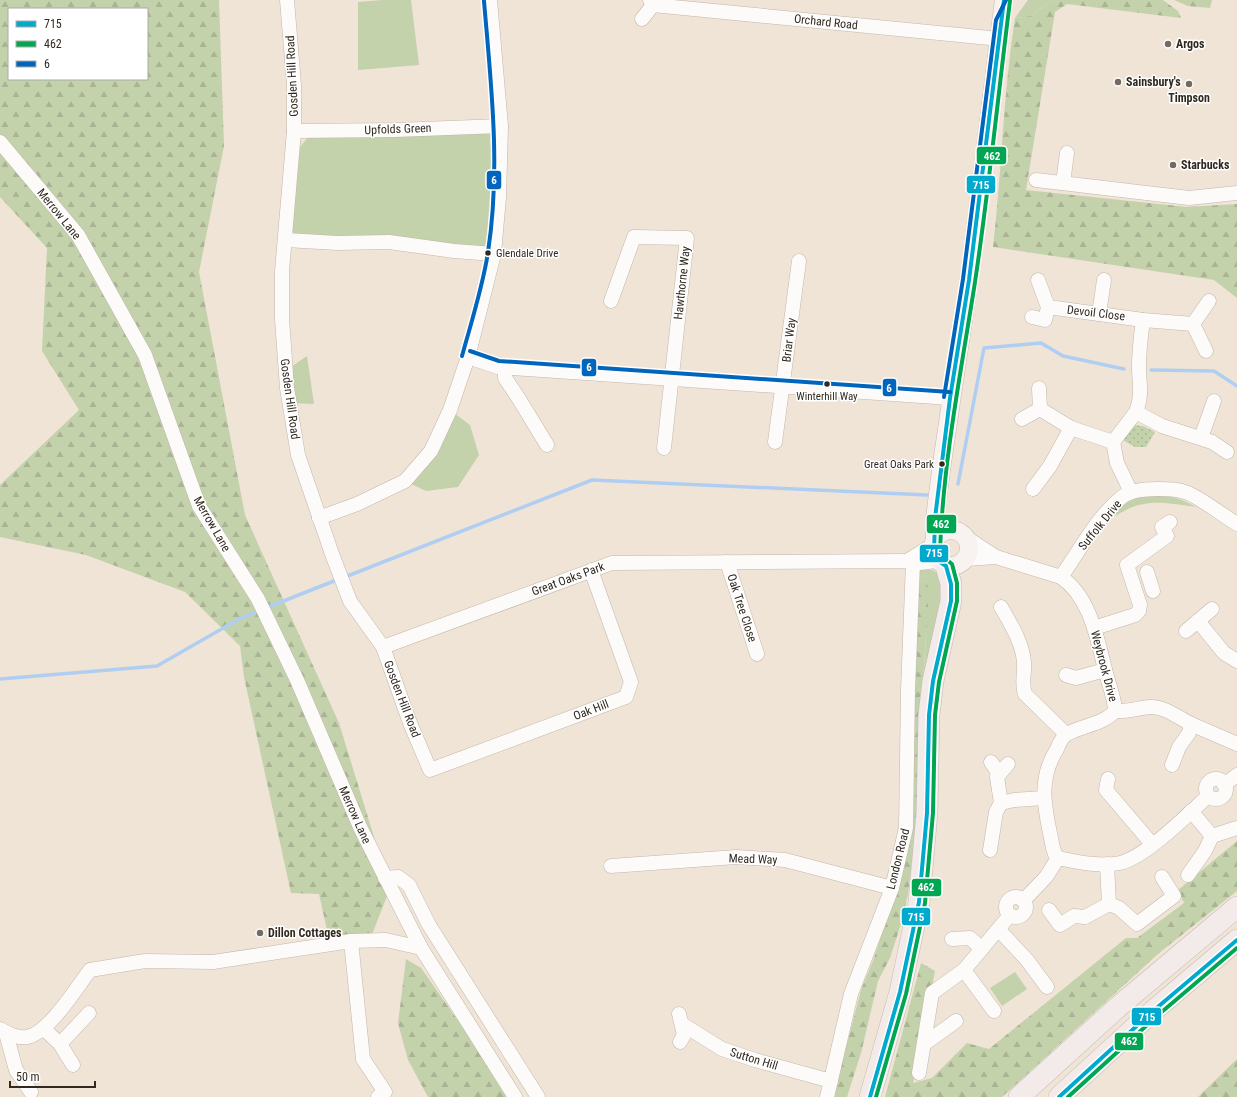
<svg xmlns="http://www.w3.org/2000/svg" width="1237" height="1097" font-family="'Roboto Condensed',sans-serif">
<style>
.grass{fill:#c3d2ab}
.forest{fill:url(#forest-firs);fill-rule:evenodd}
.park{fill:url(#park-dots)}
.lines{fill:none;stroke-linecap:round;stroke-linejoin:round}
.stream{stroke:#b0cef1;stroke-width:3.5}
.minor-casing{stroke:#c0b7ac;stroke-width:15}
.major-casing{stroke:#c6bab3;stroke-width:19}
.highway-casing{stroke:#c6bab3;stroke-width:22}
.minor{stroke:#fdfbf9;stroke-width:14}
.major{stroke:#f8f2f0;stroke-width:18}
.highway{stroke:#f3ebea;stroke-width:21}
.bus-1-casing{stroke:#fff;stroke-width:7}
.bus-2-casing{stroke:#fff;stroke-width:7}
.bus-3-casing{stroke:#fff;stroke-width:7}
.bus-1{stroke:#00a9ce;stroke-width:4}
.bus-2{stroke:#00a651;stroke-width:4}
.bus-3{stroke:#0065bd;stroke-width:4}
.poi-dot{fill:#746a5f;stroke:#fff;stroke-width:1.5}
.bus-dot{fill:#31291f;stroke:#fff;stroke-width:1.5}
.labels{text-anchor:middle;dominant-baseline:central;stroke-width:3;stroke-linejoin:round;paint-order:stroke}
.bus-label{font-size:11px;fill:#31291f;stroke:#fff;text-anchor:start}
.street-label{font-size:12px;fill:#31291f;stroke:#fff}
.poi-label{font-size:12px;font-weight:bold;fill:#31291f;stroke:#fff;text-anchor:start}
.line-badge{stroke:#fff;stroke-width:1.5}
.badge-label{font-size:11px;text-anchor:middle;font-weight:bold;fill:#fff}
</style>
<defs>
<pattern id="forest-firs" width="22" height="20" patternUnits="userSpaceOnUse"><rect width="22" height="20" fill="#c3d2ab"/><path d="M5 1l3.5 6h-7zM16 11l3.5 6h-7z" fill="#a8b493"/></pattern>
<pattern id="park-dots" width="8" height="8" patternUnits="userSpaceOnUse"><rect width="8" height="8" fill="#c3d2ab"/><path d="M2 2h.1M6 6h.1" fill="none" stroke="#a8b493" stroke-width="1.8" stroke-linecap="round"/></pattern>
</defs>
<rect width="100%" height="100%" fill="#f0e4d6"/>
<g class="grass">
<polygon points="382,0 411,0 419,65 358,70 358,2"/>
<polygon points="1028,0 1052,0 1031,16 1015,18"/>
<polygon points="492,130 498,138 490,245 482,249 299,239 291,230 300,147 310,135"/>
<polygon points="307,356 314,404 292,403 288,369"/>
<polygon points="450,410 470,425 479,455 458,487 426,491 405,481"/>
<path d="M1144,495C1166,495 1176,496 1196,507C1148,500 1139,499 1098,527L1123,502Z"/>
<path d="M925,568C937,570 939,575 943,585L922,702L926,636V580L919,583V570Z"/>
<polygon points="1015,972 1027,989 1002,1006 990,988"/>
</g>
<g class="forest">
<path d="M0,0H219L224,146L199,272L245,515L339,723L382,863L389,891L371,937L329,939L319,894L291,893L244,677L240,646L185,592L86,555L0,537V485L79,410L42,351L47,248L0,197ZM9,9H147V79H9Z"/>
<path d="M1052,0H1163L1178,11L1181,18L1067,4L1055,12L1026,190L1187,207L1237,204V298L1214,280L993,247C1002,171 1003,94 1015,18L1031,16Z"/>
<polygon points="1174,0 1212,0 1210,8 1188,6"/>
<polygon points="926,580 929,591 924,664 918,813 908,894 901,924 890,958 878,981 861,1053 847,1097 833,1097 861,990 874,958 902,868 919,583"/>
<polygon points="1237,841 1237,891 1159,953 1002,1097 885,1097 921,963 935,971 913,1083 932,1078 967,1043 989,1049 1126,938 1137,938 1184,903 1178,890"/>
<polygon points="406,959 421,968 473,1042 508,1097 428,1097 408,1060 398,1023"/>
<polygon points="1237,1059 1237,1097 1198,1097"/>
</g>
<polygon class="park" points="1133,425 1143,426 1155,432 1146,447 1135,447 1123,440"/>
<g class="lines">
<g class="stream">
<polyline points="1151,370 1214,371 1237,386"/>
<polyline points="958,484 984,348 1041,343 1063,356 1124,369"/>
<polyline points="345,577 592,480 927,495"/>
<polyline points="271,606 339,579"/>
<polyline points="0,679 157,666 239,619 254,613"/>
</g>
<defs>
<g id="minor">
<polyline points="287,0 294,85 294,131 282,271 282,319 287,388 298,455 332,554 350,601 383,647 410,723 430,770 626,697 631,682 591,570"/>
<polyline points="653,5 1000,39"/>
<polyline points="642,19 653,5 650,0"/>
<polyline points="294,131 395,130 501,126"/>
<polyline points="0,142 78,235 145,355 199,506 258,599 297,680 360,827 421,948 515,1097"/>
<polyline points="1036,180 1189,198 1237,193"/>
<polyline points="1063,183 1067,153"/>
<polyline points="286,240 337,243 389,242 454,251 494,254"/>
<polyline points="611,301 634,237 687,238 664,448"/>
<polyline points="1048,307 1143,320 1193,324 1209,301"/>
<polyline points="1099,314 1104,280"/>
<polyline points="1032,317 1045,320 1048,307 1038,280"/>
<polyline points="1193,324 1206,351"/>
<polyline points="468,357 498,367 950,398"/>
<polyline points="505,368 505,378 519,399 547,445"/>
<polyline points="1040,409 1071,428 1113,442"/>
<path d="M1136,412C1143,394 1139,384 1139,366C1139,350 1141,335 1143,320"/>
<polyline points="1022,419 1040,409 1039,388"/>
<polyline points="1201,438 1214,401"/>
<polyline points="775,442 799,261"/>
<polyline points="1033,489 1050,466 1071,428"/>
<polyline points="1131,492 1117,463 1113,442 1136,412 1162,426 1212,442 1227,452"/>
<polyline points="319,518 357,504 405,481 431,451 450,410 468,357 494,254 499,197 501,126 490,0"/>
<path d="M967,538L996,557L1061,577C1091,598 1097,639 1106,673C1109,685 1115,699 1115,711C1104,724 1081,726 1067,734C1063,736 1059,744 1057,749C1036,782 1046,812 1053,848L1055,854L1058,858"/>
<polyline points="966,559 996,557"/>
<polyline points="907,561 933,545"/>
<polyline points="727,562 757,654"/>
<polyline points="1147,572 1153,591"/>
<path d="M1061,577C1080,550 1096,518 1122,497C1131,490 1147,489 1158,489C1168,489 1178,489 1188,493C1205,501 1221,514 1237,524"/>
<path d="M1001,607C1010,623 1023,643 1024,663C1025,674 1021,683 1025,694L1066,734"/>
<polyline points="1198,621 1224,653 1237,661"/>
<polyline points="1094,628 1135,615 1139,611 1140,605 1127,565 1167,536 1162,527 1170,522"/>
<polyline points="1186,631 1212,609"/>
<path d="M383,647L612,563L907,561C917,565 927,562 937,560"/>
<polyline points="1066,675 1076,678 1105,670"/>
<path d="M1115,711C1127,712 1138,708 1150,707C1164,706 1179,718 1191,724L1189,733L1179,747L1172,765"/>
<polyline points="1191,724 1237,744"/>
<polyline points="991,762 999,774"/>
<polyline points="1108,779 1106,790 1152,844"/>
<circle cx="1216" cy="789" r="10"/>
<polyline points="1224,785 1237,775"/>
<polyline points="1001,803 997,777 1008,764"/>
<polyline points="1212,836 1237,828"/>
<polyline points="990,850 996,812 1001,803 1014,800 1044,798"/>
<path d="M1058,858C1078,862 1100,867 1120,863C1146,857 1188,814 1208,796"/>
<polyline points="1107,864 1109,904 1119,908 1137,924 1174,896 1162,877"/>
<polyline points="611,866 736,857 785,860 892,888"/>
<polyline points="1188,875 1205,851 1212,836 1191,811"/>
<polyline points="385,878 398,877 409,885 429,925 538,1097"/>
<circle cx="1016" cy="907" r="10"/>
<polyline points="1023,901 1046,877 1058,858"/>
<polyline points="1049,910 1060,925 1074,916 1085,917 1109,904"/>
<polyline points="999,930 1027,960 1047,987"/>
<polyline points="952,939 970,938 982,949"/>
<polyline points="351,941 363,1059 385,1092 378,1097"/>
<polyline points="994,1011 964,970 1010,915"/>
<polyline points="679,1014 684,1035 680,1042"/>
<polyline points="682,1024 722,1049 755,1060 831,1081"/>
<polyline points="43,1028 60,1044 73,1065"/>
<path d="M0,1029C9,1034 16,1038 27,1037C49,1033 77,987 90,970L145,961L213,962L351,941L386,940L421,948"/>
<polyline points="6,1033 16,1070 31,1092"/>
<polyline points="60,1044 89,1013"/>
<polyline points="924,1044 956,1021"/>
<polyline points="919,1073 932,993 964,970"/>
<polyline points="827,1097 851,994 892,888 906,828 908,690 913,563"/>
</g>
<g id="major">
<circle cx="951" cy="548" r="18"/>
<polyline points="935,538 935,518 941,470 969,280 1004,0"/>
</g>
<g id="highway">
<polyline points="870,1097 900,992 919,902 927,813 929,715 933,681 951,601 951,584 946,566"/>
<polyline points="1019,1097 1119,1006 1237,907"/>
<polyline points="1059,1097 1153,1011 1237,940"/>
</g>
</defs>
<use href="#minor" class="minor-casing"/>
<use href="#major" class="major-casing"/>
<use href="#highway" class="highway-casing"/>
<use href="#minor" class="minor"/>
<use href="#major" class="major"/>
<use href="#highway" class="highway"/>
<defs>
<g id="bus-1">
<polyline points="870,1097 900,992 919,902 927,813 929,715 933,681 951,601 951,584 946,566 937,560 934,553 935,518 950,398 969,280 1004,0"/>
<polyline points="1059,1097 1153,1011 1237,940"/>
</g>
<g id="bus-2">
<path d="M876,1097L906,994L925,903L933,813L935,715L939,682L957,601V583L952,564L942,556L940,552C943,461 961,372 975,282C989,189 998,95 1010,1"/>
<polyline points="1068,1097 1157,1016 1237,948"/>
</g>
<g id="bus-3">
<polyline points="470,351 499,361 950,392"/>
<path d="M462,356C471,323 483,286 488,252C501,168 491,84 484,1"/>
<polyline points="944,397 963,279 996,20 1006,0"/>
</g>
</defs>
<use href="#bus-1" class="bus-1-casing"/>
<use href="#bus-2" class="bus-2-casing"/>
<use href="#bus-3" class="bus-3-casing"/>
<use href="#bus-1" class="bus-1"/>
<use href="#bus-2" class="bus-2"/>
<use href="#bus-3" class="bus-3"/>
</g>
<g class="poi-dot">
<circle cx="1168" cy="44" r="4"/>
<circle cx="1118" cy="82" r="4"/>
<circle cx="1189" cy="84" r="4"/>
<circle cx="1173" cy="165" r="4"/>
<circle cx="260" cy="933" r="4"/>
</g>
<g class="bus-dot">
<circle cx="488" cy="253" r="3.5"/>
<circle cx="827" cy="384" r="3.5"/>
<circle cx="942" cy="464" r="3.5"/>
</g>
<g class="labels">
<g class="bus-label">
<text x="496" y="253">Glendale Drive</text>
<text x="827" y="396" text-anchor="middle">Winterhill Way</text>
<text x="934" y="464" text-anchor="end">Great Oaks Park</text>
</g>
<g class="street-label">
<text transform="translate(826 22) rotate(6)">Orchard Road</text>
<text transform="translate(292 76) rotate(-93)">Gosden Hill Road</text>
<text transform="translate(398 129) rotate(-2)">Upfolds Green</text>
<text transform="translate(59 214) rotate(51)">Merrow Lane</text>
<text transform="translate(682 283) rotate(-84)">Hawthorne Way</text>
<text transform="translate(1096 313) rotate(7)">Devoil Close</text>
<text transform="translate(789 340) rotate(-83)">Briar Way</text>
<text transform="translate(290 399) rotate(82)">Gosden Hill Road</text>
<text transform="translate(212 524) rotate(60)">Merrow Lane</text>
<text transform="translate(1100 525) rotate(-51)">Suffolk Drive</text>
<text transform="translate(568 579) rotate(-20)">Great Oaks Park</text>
<text transform="translate(742 608) rotate(72)">Oak Tree Close</text>
<text transform="translate(1104 666) rotate(75)">Weybrook Drive</text>
<text transform="translate(402 699) rotate(69)">Gosden Hill Road</text>
<text transform="translate(591 710) rotate(-21)">Oak Hill</text>
<text transform="translate(355 815) rotate(66)">Merrow Lane</text>
<text transform="translate(753 859) rotate(2)">Mead Way</text>
<text transform="translate(898 859) rotate(-76)">London Road</text>
<text transform="translate(754 1059) rotate(17)">Sutton Hill</text>
</g>
<g class="poi-label">
<text x="1176" y="44">Argos</text>
<text x="1126" y="82">Sainsbury's</text>
<text x="1189" y="98" text-anchor="middle">Timpson</text>
<text x="1181" y="165">Starbucks</text>
<text x="268" y="933">Dillon Cottages</text>
</g>
</g>
<g class="line-badge">
<rect x="976" y="146" width="31" height="19" rx="4" fill="#00a651"/>
<rect x="486" y="170" width="16" height="20" rx="4" fill="#0065bd"/>
<rect x="966" y="175" width="30" height="19" rx="4" fill="#00a9ce"/>
<rect x="581" y="358" width="16" height="19" rx="4" fill="#0065bd"/>
<rect x="882" y="378" width="15" height="19" rx="4" fill="#0065bd"/>
<rect x="926" y="514" width="31" height="20" rx="4" fill="#00a651"/>
<rect x="919" y="544" width="30" height="19" rx="4" fill="#00a9ce"/>
<rect x="911" y="878" width="31" height="19" rx="4" fill="#00a651"/>
<rect x="901" y="907" width="30" height="19" rx="4" fill="#00a9ce"/>
<rect x="1131" y="1007" width="31" height="19" rx="4" fill="#00a9ce"/>
<rect x="1114" y="1032" width="30" height="19" rx="4" fill="#00a651"/>
</g>
<g class="badge-label">
<text x="992" y="160">462</text>
<text x="494" y="184">6</text>
<text x="981" y="189">715</text>
<text x="589" y="371">6</text>
<text x="889" y="392">6</text>
<text x="941" y="528">462</text>
<text x="934" y="557">715</text>
<text x="926" y="891">462</text>
<text x="916" y="921">715</text>
<text x="1147" y="1021">715</text>
<text x="1129" y="1045">462</text>
</g>
<rect x="8" y="8" width="140" height="72" fill="#ffffff" stroke="#ada9a5"/>
<rect x="16" y="21" width="20" height="6" fill="#00a9ce" stroke="#ada9a5"/>
<text x="44" y="28" font-size="12" fill="#31291f">715</text>
<rect x="16" y="41" width="20" height="6" fill="#00a651" stroke="#ada9a5"/>
<text x="44" y="48" font-size="12" fill="#31291f">462</text>
<rect x="16" y="61" width="20" height="6" fill="#0065bd" stroke="#ada9a5"/>
<text x="44" y="68" font-size="12" fill="#31291f">6</text>
<path d="M10 1081v6h85v-6" fill="none" stroke="#31291f" stroke-width="2"/>
<text x="16" y="1081" font-size="12" fill="#31291f" stroke="#ffffff" stroke-width="3" paint-order="stroke">50 m</text>
</svg>
